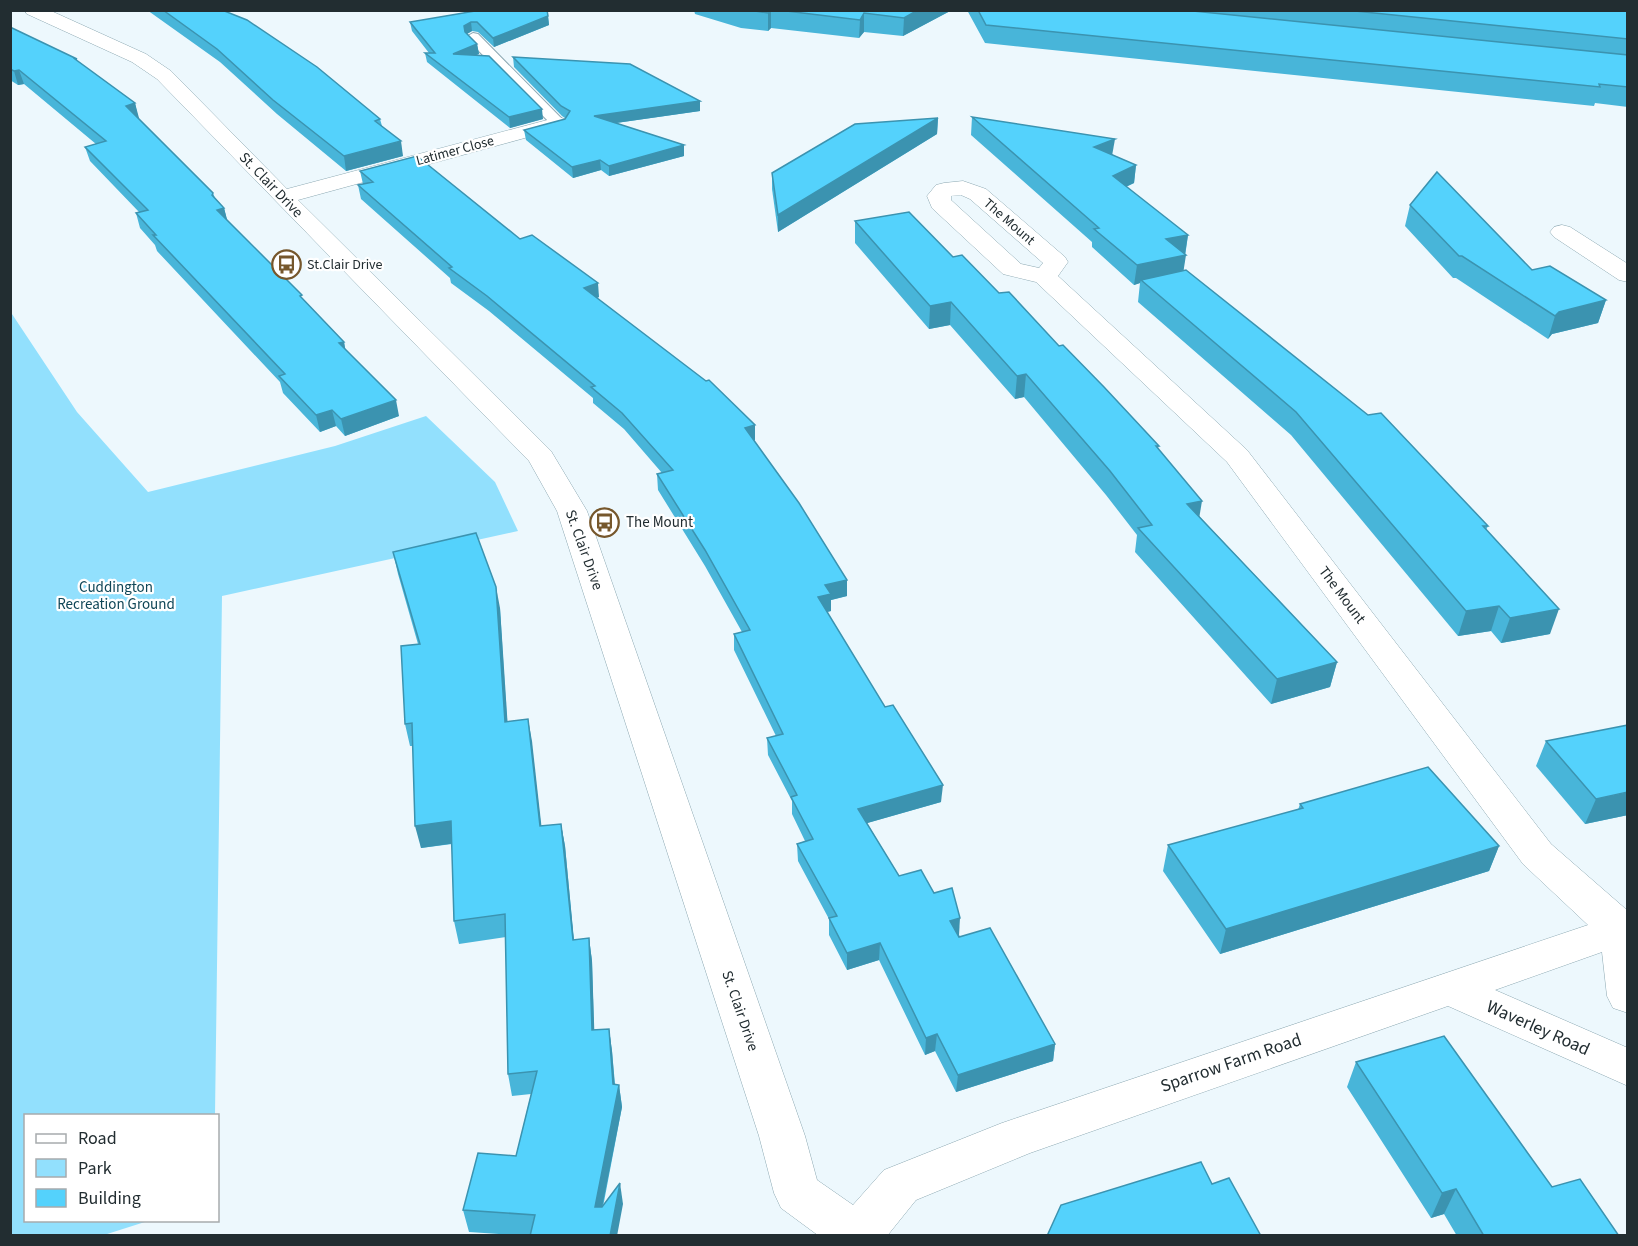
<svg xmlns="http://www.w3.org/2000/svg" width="1638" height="1246" font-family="'Source Sans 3',sans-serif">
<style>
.green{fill:#92e0fd}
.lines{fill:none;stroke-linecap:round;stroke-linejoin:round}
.service-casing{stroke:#8ca8b2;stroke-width:2}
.minor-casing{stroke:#8ca8b2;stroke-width:1}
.service{fill:#fff;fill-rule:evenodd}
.minor{fill:#fff;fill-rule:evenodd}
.wall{fill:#48b5d9}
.shaded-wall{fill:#3b93b0}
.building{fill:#54d2fc;stroke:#3b93b0;stroke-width:1.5}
.labels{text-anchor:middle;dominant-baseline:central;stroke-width:4.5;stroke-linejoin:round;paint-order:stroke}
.far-street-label{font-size:14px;fill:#222d31;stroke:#fff}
.far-poi-label{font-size:14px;fill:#222d31;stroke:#fff;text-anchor:start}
.street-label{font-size:15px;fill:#222d31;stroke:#fff}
.poi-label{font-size:15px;fill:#222d31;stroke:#fff;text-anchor:start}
.park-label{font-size:15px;fill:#0f4657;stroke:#fff}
.near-street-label{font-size:18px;fill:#222d31;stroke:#fff}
</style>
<rect width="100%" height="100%" fill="#edf8fd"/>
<polygon class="green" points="10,311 77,412 148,492 335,446 426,416 495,482 518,531 222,596 215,1115 26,1116 26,1220 148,1221 104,1235 11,1235"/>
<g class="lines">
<defs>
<polygon id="service" points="473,33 478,34 563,120 566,123 563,126 553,126 468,40 466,37"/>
<g id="minor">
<path d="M24,10H49L146,54L171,71L287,189L551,119L558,117L565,119L569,123L565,127L298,200L551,451L587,511L805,1136L817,1180L853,1205L884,1170L1002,1123L1588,925L1523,864L1227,462L1036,282L1003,274L932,208L927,196L936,185L944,183L963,181L986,189L1065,257L1068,262L1058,276L1247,450L1551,844L1628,911V1013L1613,1008L1607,996L1602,952L1495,990L1628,1048V1086L1448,1006L1030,1153L916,1200L887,1236H819L781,1208L774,1193L759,1136L557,511L529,461L157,79L132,62L27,14ZM961,195L970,199L1043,263L1039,268L1021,264L951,200V196Z"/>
<polygon points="1562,225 1570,227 1628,264 1628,282 1619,280 1554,237 1550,232 1554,227"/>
</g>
</defs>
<use href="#service" class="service-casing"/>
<use href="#minor" class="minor-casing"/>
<use href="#service" class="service"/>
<use href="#minor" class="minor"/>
</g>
<g class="wall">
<polygon points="147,10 222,10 380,119 382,126 403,156 346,171 277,114 220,62"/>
<polygon points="694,10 952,10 903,36 864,32 859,38 771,28 768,31 741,28 695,14"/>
<polygon points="967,10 1628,10 1628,107 1595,103 1594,106 985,43"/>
<polygon points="548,16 549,25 494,47 478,32 472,31 467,34 477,44 479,54 476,55 543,119 510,128 427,62 425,53 429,53 412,31 410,22"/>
<polygon points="10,27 77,61 135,103 138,118 213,193 215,198 224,208 227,220 344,342 345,350 399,416 345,436 336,426 320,432 283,393 280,382 157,251 155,245 140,228 136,213 139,212 90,161 85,147 96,144 24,84 18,85 10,80"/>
<polygon points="513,57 700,101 700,111 616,123 684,145 684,156 609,176 601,170 573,178 526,140 524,130 565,119 565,118 562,116 514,67"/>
<polygon points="972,117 1113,155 1136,165 1134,183 1126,187 1188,235 1183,271 1488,526 1486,530 1550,634 1501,643 1491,631 1458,636 1291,435 1138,302 1140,283 1134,285 1092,247 1092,242 971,135"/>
<polygon points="938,118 937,134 778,232 772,189 772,173"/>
<polygon points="360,171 520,239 599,297 597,298 755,440 754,441 847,596 831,600 831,611 827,612 941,802 867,823 899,876 959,935 1055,1044 1053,1061 956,1092 935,1051 925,1055 879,960 847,970 829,935 829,919 798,861 797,844 805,841 792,814 792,801 768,755 767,738 776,736 734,650 734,634 742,632 705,566 658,490 657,474 662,473 624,429 593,403 593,398 489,311 451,283 450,278 361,199 358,185 363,184"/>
<polygon points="1410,205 1532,270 1606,300 1598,323 1552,334 1548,339 1456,278 1453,278 1405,226"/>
<polygon points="855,221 953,257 999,293 1059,346 1159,446 1158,448 1199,516 1337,662 1330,687 1271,704 1135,552 1137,535 1106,495 1024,397 1015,399 950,325 929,329 855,243"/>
<polygon points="393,552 500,608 507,722 528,719 541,826 561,824 565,846 574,940 589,938 592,961 594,1030 609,1029 612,1051 615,1084 619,1085 622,1107 603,1207 623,1204 530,1236 469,1232 463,1210 516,1156 531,1094 512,1096 508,1074 506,937 459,944 454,921 452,844 421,848 413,746 410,746 405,724 418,644 398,574"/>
<polygon points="1546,741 1628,815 1585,824 1536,766"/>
<polygon points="1300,804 1499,846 1489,871 1220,954 1163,871 1168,845 1298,810"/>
<polygon points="1356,1062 1552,1187 1619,1236 1457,1236 1444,1214 1431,1218 1347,1087"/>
</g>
<g class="shaded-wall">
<polygon points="770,10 771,10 771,28 768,31 768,13"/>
<polygon points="918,10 952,10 903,36 904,18"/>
<polygon points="864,13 864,32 859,38 860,20"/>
<polygon points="548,16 549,25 494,47 493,38"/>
<polygon points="471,22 472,31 465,35 464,26"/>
<polygon points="477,44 479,54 455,64 453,54"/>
<polygon points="19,70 24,84 18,85 14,71"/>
<polygon points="700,101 700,111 595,126 594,116"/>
<polygon points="135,103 139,118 130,120 126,106"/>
<polygon points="542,109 543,119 510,128 509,117"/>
<polygon points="938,118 937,134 778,232 778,215"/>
<polygon points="1115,139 1112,156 1094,147"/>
<polygon points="401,141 403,156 346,171 344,156"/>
<polygon points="684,145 684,156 609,176 609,166"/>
<polygon points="600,160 601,170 573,178 572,167"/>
<polygon points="1136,165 1134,183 1110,194 1113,176"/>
<polygon points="224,208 228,223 217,210"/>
<polygon points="1188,235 1185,254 1166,239"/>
<polygon points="1186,255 1183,274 1141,280 1140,283 1134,285 1137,265"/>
<polygon points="598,283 599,297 585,302 584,288"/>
<polygon points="1606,300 1598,323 1552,334 1548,339 1555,316 1559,312"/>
<polygon points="951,302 950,325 929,329 930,306"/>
<polygon points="344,342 347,358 339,343"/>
<polygon points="1026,374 1024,397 1015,399 1017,376"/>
<polygon points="396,400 399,416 345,436 341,419"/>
<polygon points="332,410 336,426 320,432 316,415"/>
<polygon points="755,425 755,440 746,443 745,428"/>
<polygon points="1202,501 1198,525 1187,504"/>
<polygon points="847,580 847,596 831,600 831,611 818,614 818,597 825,585"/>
<polygon points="496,587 500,608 509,744 505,722"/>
<polygon points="1499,606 1491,631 1458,636 1466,611"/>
<polygon points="1559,609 1550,634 1501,643 1510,618"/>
<polygon points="1337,662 1330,687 1271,704 1277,679"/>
<polygon points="528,719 532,741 544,849 540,826"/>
<polygon points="943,785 941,802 857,826 858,809"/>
<polygon points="1628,792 1628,815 1585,824 1596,799"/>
<polygon points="451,821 456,843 421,848 415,826"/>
<polygon points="561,824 565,846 576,963 573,940"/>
<polygon points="1499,846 1489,871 1220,954 1226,929"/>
<polygon points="960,918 959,935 949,938 950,921"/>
<polygon points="589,938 592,961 595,1052 592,1030"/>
<polygon points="880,943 879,960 847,970 847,953"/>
<polygon points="609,1029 612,1051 616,1102 619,1085 622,1107 598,1228 595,1207 613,1084"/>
<polygon points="937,1034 935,1051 925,1055 926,1038"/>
<polygon points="1055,1044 1053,1061 956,1092 958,1075"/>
<polygon points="620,1183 623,1204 617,1236 610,1236"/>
<polygon points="1456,1189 1444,1214 1431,1218 1442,1193"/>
</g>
<g class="building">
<polygon points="163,10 222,10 247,20 317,67 380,119 375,121 401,141 344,156 273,100 217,49"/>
<polygon points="481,10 547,10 548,16 493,38 477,22 471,22 464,26 465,32 477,44 453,54 489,56 542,109 509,117 425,53 435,53 410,22"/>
<polygon points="749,10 770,10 768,13"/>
<polygon points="778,10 918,10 904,18 864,13 860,20"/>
<polygon points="978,10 1183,10 1628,55 1628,87 1599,84 1600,87 986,25"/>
<polygon points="1345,10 1628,10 1628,39"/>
<polygon points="10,27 77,59 75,59 135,103 126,106 213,193 212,195 224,208 217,210 302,295 300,296 344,342 339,343 396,400 341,419 332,410 316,415 279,376 285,374 153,235 156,235 136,213 148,210 85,147 106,141 19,70 14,71 10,69"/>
<polygon points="513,57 630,64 700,101 594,116 684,145 609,166 600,160 572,167 524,130 565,119 570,111 561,106"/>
<polygon points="972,117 1115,139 1094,147 1136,165 1113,176 1188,235 1166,239 1186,255 1137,265 1094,229 1099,228"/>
<polygon points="938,118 778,215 772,173 855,124"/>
<polygon points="417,156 520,239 532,235 598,283 584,288 706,381 709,380 755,425 745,428 799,503 847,580 825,585 831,594 818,597 885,707 893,705 943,785 858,809 899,876 921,870 934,893 952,888 960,918 950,921 959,937 990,928 1055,1044 958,1075 937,1034 926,1038 880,943 847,953 829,918 837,916 797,844 813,839 791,797 797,795 767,738 783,734 734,634 750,630 705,550 657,474 673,470 622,413 591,387 595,386 487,296 449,268 452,267 358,185 373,182 360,171"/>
<polygon points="1437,172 1532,270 1550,266 1606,300 1559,312 1555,316 1462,256 1459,256 1410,205"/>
<polygon points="909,212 953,257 962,255 999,293 1009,292 1059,346 1063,345 1104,387 1159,446 1156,446 1202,501 1187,504 1337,662 1277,679 1138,528 1152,525 1110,471 1026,374 1017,376 951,302 930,306 855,221"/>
<polygon points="1186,270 1368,415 1381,413 1488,526 1483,526 1559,609 1510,618 1499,606 1466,611 1296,412 1141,280"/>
<polygon points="476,533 496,587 505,722 528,719 540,826 561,824 573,940 589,938 592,1030 609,1029 613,1084 619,1085 595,1207 602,1207 620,1183 610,1236 530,1236 535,1215 463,1210 478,1153 516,1156 537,1071 508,1074 505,914 454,921 451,821 415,826 412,723 405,724 401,646 420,644 393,552"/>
<polygon points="1628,725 1628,792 1596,799 1546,741"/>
<polygon points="1428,767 1499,846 1226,929 1168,845 1303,808 1300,804"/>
<polygon points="1444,1036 1552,1187 1580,1179 1619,1236 1484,1236 1456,1189 1442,1193 1356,1062"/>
<polygon points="1201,1162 1212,1184 1229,1178 1261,1236 1047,1236 1061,1205"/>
</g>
<defs>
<symbol id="bus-ring" viewBox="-11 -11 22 22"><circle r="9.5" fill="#fff" stroke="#76572c" stroke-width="1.5"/><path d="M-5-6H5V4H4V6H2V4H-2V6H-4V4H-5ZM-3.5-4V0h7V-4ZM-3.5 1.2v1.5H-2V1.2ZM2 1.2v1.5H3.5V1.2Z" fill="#76572c"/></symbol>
</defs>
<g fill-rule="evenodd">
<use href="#bus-ring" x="270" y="248" width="33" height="33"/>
<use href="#bus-ring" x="588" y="506" width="33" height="33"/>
</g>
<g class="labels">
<g class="far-street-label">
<text transform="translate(455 151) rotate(-15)">Latimer Close</text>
<text transform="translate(1009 222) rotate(41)">The Mount</text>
</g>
<g class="far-poi-label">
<text x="307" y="265">St.Clair Drive</text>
</g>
<g class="street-label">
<text transform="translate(271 185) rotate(46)">St. Clair Drive</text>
<text transform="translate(584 550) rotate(70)">St. Clair Drive</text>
<text transform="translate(1342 595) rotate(53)">The Mount</text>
<text transform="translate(740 1011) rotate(71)">St. Clair Drive</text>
</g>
<g class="poi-label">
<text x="626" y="522">The Mount</text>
</g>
<g class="park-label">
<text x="116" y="587">Cuddington<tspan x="116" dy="17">Recreation Ground</tspan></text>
</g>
<g class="near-street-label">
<text transform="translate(1538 1028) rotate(24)">Waverley Road</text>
<text transform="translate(1231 1063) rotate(-19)">Sparrow Farm Road</text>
</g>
</g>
<rect width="1638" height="1246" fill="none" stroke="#222d31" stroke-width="24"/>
<rect x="24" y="1114" width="195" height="108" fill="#ffffff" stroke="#a7abad" stroke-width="1.5"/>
<rect x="36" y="1134" width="30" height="9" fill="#ffffff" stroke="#a7abad" stroke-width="1.5"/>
<text x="78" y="1144" font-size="18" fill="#222d31">Road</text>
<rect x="36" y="1159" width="30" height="18" fill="#92e0fd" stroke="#a7abad" stroke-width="1.5"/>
<text x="78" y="1174" font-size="18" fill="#222d31">Park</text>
<rect x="36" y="1189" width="30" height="18" fill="#54d2fc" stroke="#a7abad" stroke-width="1.5"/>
<text x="78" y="1204" font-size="18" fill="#222d31">Building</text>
</svg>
